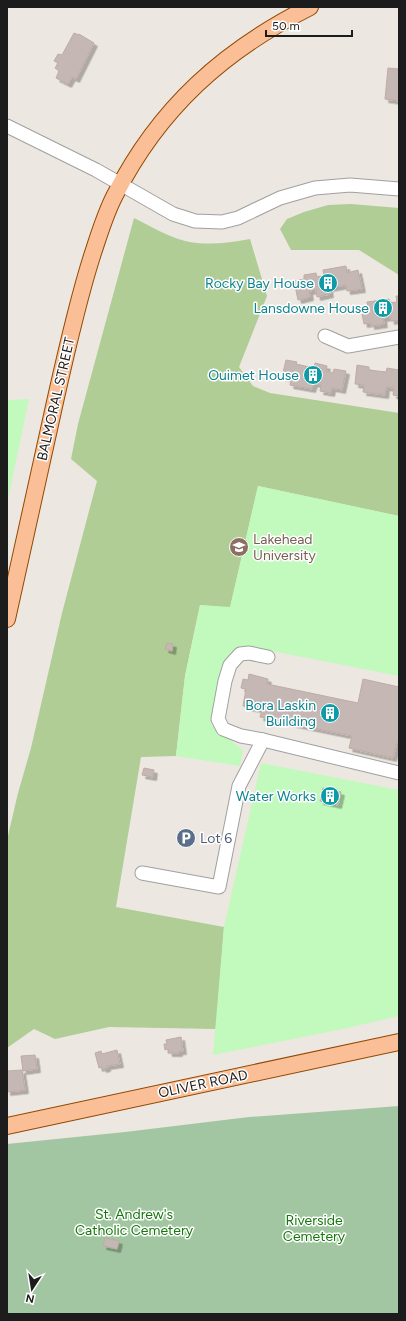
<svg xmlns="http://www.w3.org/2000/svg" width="406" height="1321" font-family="Figtree,sans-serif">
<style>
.forest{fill:#afcd95}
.cemetery{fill:#a3c6a2}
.park{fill:#c2f9bc}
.building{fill:#c5b8b4;stroke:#bfaba3;filter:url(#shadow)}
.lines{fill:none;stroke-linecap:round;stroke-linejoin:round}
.minor-casing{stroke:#a0a0a0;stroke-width:15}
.major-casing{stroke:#924901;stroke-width:18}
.minor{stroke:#fff;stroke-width:13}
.major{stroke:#fbbf98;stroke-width:16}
.labels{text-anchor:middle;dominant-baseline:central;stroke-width:3;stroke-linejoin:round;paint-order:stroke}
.culture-label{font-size:14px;fill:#0d838f;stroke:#fff;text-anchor:end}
.street-label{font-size:14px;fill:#1c1c1c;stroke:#fff}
.education-label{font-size:14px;fill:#785e54;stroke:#fff;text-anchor:start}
.service-label{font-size:14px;fill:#4e5e75;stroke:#fff;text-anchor:start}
.park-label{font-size:14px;fill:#15780b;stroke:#fff}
</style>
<defs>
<filter id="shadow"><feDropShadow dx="3.5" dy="3.5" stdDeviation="0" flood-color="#0004"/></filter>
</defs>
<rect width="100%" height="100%" fill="#ede7e1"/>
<g class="forest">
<polygon points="351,204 399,208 399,275 359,250 291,250 280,229 287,219 304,212 328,205"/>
<path d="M134,218C150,226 167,236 185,241C206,246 229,243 250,239L267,296L239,367L253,386L270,393L399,413V516L258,486L230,608L200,605L185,676L176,756L141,757L116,907L224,927L216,1029L109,1027L55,1039L34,1029L7,1048V840L18,793L31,748L62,613L97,481L71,459L78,424Z"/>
</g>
<polygon class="cemetery" points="399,1106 399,1314 7,1314 7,1144 125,1132 249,1117"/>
<g class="park">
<polygon points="29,399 7,504 7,400"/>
<path d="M258,486L399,516V676L251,647C247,647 242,646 238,647C221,652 215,708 211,725L243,750L240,766L176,756L185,676L200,605L230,607Z"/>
<polygon points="261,763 399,790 399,1016 338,1030 213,1055 224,927"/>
</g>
<g class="building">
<polygon points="74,33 79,35 79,34 94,43 76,79 72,77 68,84 56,78 59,71 55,68 58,63 54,61 58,54 62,55"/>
<polygon points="388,68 399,69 399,101 385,99"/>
<polygon points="346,266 347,273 358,270 362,289 347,291 346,285 329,288 330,294 317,297 316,290 309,291 310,297 298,300 294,281 304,279 304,275 316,273 317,277 324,276 323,270"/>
<polygon points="396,296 399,296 399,320 391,321 390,317 383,318 384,324 371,326 371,323 364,324 362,314 369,313 367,302 389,299 390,303 397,302"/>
<polygon points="286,360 297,362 296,364 314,368 315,363 327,366 326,371 333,373 334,369 346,371 342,390 332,388 331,393 320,391 321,385 314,383 312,389 290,385 291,379 282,377"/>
<polygon points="357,365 369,367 369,370 386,372 387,368 399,370 399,396 393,395 394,388 386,387 385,395 363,392 364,385 355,384"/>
<polygon points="167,643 173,644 172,651 165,649"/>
<polygon points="249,674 268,679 267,684 358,703 363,679 399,687 399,742 397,742 393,758 349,748 352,736 260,717 262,710 243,706 246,689 241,688 243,679 248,680"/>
<polygon points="144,768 154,770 153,777 142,775"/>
<polygon points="323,788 341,792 338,805 320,801"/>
<polygon points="181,1037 183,1051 179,1051 179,1053 169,1053 168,1049 165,1050 164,1044 167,1044 166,1040"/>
<polygon points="117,1050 120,1064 107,1066 107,1068 103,1069 102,1067 99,1068 95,1053 101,1051 102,1054"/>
<polygon points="35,1055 37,1069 23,1071 21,1056"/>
<polygon points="22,1070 25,1090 7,1092 7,1071"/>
<polygon points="105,1238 119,1241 117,1249 103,1246"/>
</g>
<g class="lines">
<defs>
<g id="minor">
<polyline points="7,126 96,170 173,214 195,221 222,222 238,218 280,198 315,188 350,185 399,189"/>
<polyline points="325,336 348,346 399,337"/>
<polyline points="268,657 249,653 240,654 230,665 225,681 218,719 223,729 241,736 263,740 399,773"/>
<polyline points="142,873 219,887 239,786 263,740"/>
</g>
<g id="major">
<path d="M7,619C23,547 39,474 55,402C66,353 77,303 92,256C99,235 105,214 115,195C159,108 224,50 310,7"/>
<polyline points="7,1126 399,1042"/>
</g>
</defs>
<use href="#minor" class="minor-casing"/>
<use href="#major" class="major-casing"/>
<use href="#minor" class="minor"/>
<use href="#major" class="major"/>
</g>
<defs>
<symbol id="building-disc" viewBox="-11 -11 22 22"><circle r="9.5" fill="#0f9aa8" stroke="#fff"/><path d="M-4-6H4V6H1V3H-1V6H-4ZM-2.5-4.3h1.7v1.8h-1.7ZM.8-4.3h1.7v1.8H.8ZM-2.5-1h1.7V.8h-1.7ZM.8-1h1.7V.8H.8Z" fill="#fff"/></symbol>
<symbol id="university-disc" viewBox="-11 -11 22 22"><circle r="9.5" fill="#8d6e63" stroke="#fff"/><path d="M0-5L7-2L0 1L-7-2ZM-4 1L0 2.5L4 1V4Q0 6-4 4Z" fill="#fff"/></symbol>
<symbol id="parking-disc" viewBox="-11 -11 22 22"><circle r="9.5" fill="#5c6f8a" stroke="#fff"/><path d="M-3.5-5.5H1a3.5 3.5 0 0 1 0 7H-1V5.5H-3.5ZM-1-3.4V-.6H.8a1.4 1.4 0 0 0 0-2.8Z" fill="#fff"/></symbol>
</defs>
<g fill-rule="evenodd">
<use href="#building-disc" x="317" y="272" width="22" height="22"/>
<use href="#building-disc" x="372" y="297" width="22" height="22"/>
<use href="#building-disc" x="302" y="364" width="22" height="22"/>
<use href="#university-disc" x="228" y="536" width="22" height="22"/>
<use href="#building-disc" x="319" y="702" width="22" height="22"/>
<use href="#building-disc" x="319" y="785" width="22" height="22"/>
<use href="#parking-disc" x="175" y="827" width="22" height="22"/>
</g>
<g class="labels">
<g class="culture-label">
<text x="314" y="283">Rocky Bay House</text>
<text x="369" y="308">Lansdowne House</text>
<text x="299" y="375">Ouimet House</text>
<text x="316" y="705">Bora Laskin<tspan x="316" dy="16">Building</tspan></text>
<text x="316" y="796">Water Works</text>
</g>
<g class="street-label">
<text transform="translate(56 399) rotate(-77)">BALMORAL STREET</text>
<text transform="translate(203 1084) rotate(-12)">OLIVER ROAD</text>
</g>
<g class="education-label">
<text x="253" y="539">Lakehead<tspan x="253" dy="16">University</tspan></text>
</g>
<g class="service-label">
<text x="200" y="838">Lot 6</text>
</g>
<g class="park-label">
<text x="134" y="1214">St. Andrew's<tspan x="134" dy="16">Catholic Cemetery</tspan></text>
<text x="314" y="1220">Riverside<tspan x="314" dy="16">Cemetery</tspan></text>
</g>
</g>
<rect width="406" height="1321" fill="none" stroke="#1c1c1c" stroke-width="16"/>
<g transform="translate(32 1289) rotate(192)" stroke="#ffffff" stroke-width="3" paint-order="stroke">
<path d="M0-3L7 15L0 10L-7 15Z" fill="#1c1c1c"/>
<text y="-6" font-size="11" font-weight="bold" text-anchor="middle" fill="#1c1c1c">N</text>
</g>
<path d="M266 30v6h86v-6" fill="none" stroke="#1c1c1c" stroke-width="2"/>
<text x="272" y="30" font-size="12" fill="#1c1c1c" stroke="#ffffff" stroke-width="3" paint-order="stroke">50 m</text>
</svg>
